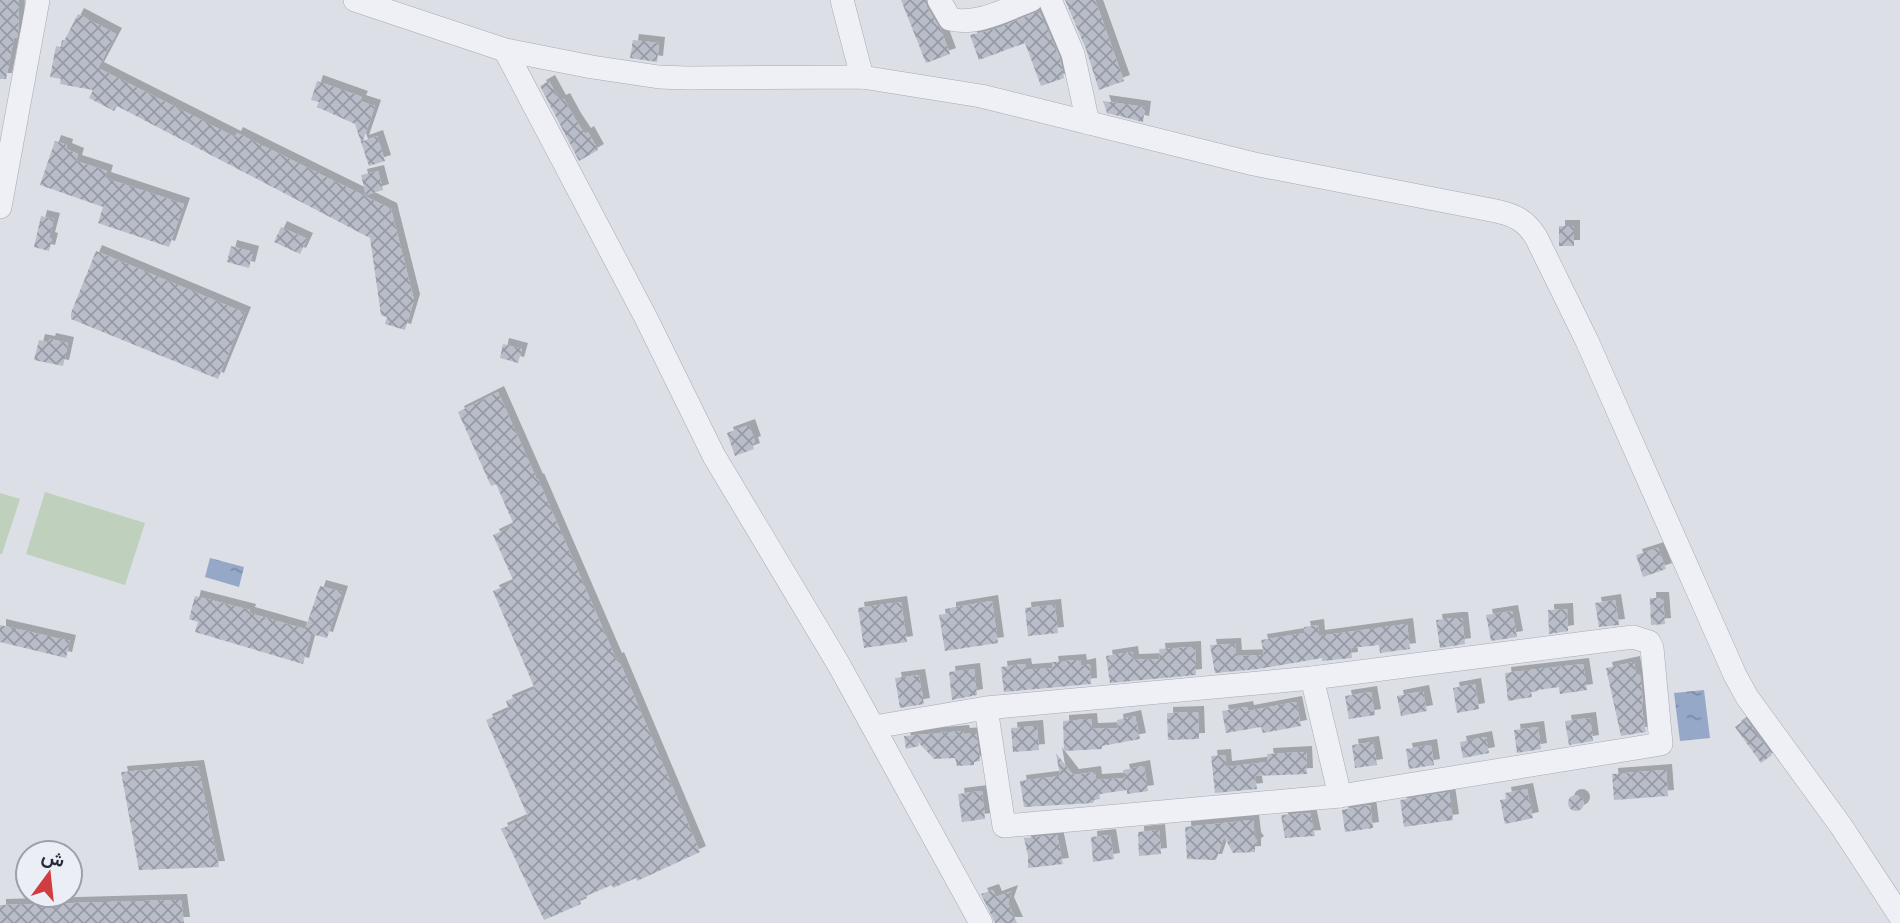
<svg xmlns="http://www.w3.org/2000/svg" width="1900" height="923" font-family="Raleway,Vazirmatn,sans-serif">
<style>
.green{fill:#bfd1bd}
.water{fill:url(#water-ripples)}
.building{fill:url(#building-cross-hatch);filter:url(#shadow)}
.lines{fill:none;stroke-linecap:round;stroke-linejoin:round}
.minor-casing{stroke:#a5a9b3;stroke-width:24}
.minor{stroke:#eef0f5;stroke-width:23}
</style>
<defs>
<pattern id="water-ripples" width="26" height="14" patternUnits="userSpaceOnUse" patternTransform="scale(1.75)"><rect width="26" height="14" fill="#95a8c8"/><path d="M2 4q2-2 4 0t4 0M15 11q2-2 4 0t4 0" fill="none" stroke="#7989a4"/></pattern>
<pattern id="building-cross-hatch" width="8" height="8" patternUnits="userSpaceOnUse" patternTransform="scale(1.75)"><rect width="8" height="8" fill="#b9bdc9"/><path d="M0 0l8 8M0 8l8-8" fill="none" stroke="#969aa4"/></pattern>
<filter id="shadow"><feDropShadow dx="6" dy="-6" stdDeviation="0" flood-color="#0004"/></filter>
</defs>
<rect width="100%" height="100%" fill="#dcdfe6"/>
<g class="green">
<polygon points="45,492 145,523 125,585 26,554"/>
<polygon points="0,493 20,499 2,554 0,554"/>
</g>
<g class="water">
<polygon points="210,558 244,567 239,587 205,577"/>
<polygon points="1704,690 1710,738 1680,741 1674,693"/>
</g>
<g class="building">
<polygon points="0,0 19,0 18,32 17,38 14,38 6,79 0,79"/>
<polygon points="901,0 925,0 927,7 941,30 950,54 926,63"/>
<polygon points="1065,0 1095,0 1124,81 1099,90 1086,49"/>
<polygon points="1039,11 1060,58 1064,78 1041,86 1025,43 979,60 970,35 996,29"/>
<polygon points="78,14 116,34 98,68 235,137 237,133 391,209 414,300 405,330 385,324 387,317 381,315 370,238 117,106 114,111 89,98 93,90 60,84 61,79 50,77 56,46 61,47"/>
<polygon points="633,40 659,43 657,62 630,58"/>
<polygon points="317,81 362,97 360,101 375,106 363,141 377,136 385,161 369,166 355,124 317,107 319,102 311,100"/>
<polygon points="549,81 560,101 564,99 575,119 585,134 588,132 598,150 579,161 540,86"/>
<polygon points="1103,101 1145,107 1143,122 1107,113"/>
<polygon points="55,141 67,145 66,149 78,154 76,161 107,171 105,178 184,204 169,247 98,223 103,207 40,185"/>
<polygon points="378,171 383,190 366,195 361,175"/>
<polygon points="41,216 54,219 49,238 52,239 49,251 34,247"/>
<rect x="1559" y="226" width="15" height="20"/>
<polygon points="281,227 307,239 300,254 274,242"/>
<polygon points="231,246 253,252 249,268 227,262"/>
<polygon points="96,251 245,313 218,379 71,319 71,313"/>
<polygon points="50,339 68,343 63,366 34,360 39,340 49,342"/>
<polygon points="503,344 522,349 518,363 500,358"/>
<polygon points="498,392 537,480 538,479 616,659 618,658 700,852 637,881 636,878 613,888 612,885 579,899 581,904 544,920 501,829 528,817 486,720 509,710 506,701 535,689 493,591 514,582 493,535 514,525 496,484 491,486 458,412"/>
<polygon points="749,425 755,442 752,443 754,449 735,456 727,433"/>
<polygon points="1658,548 1666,569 1643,577 1636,555"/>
<polygon points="320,586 342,592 327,638 311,634 303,664 195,632 198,622 189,619 195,596 250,610 249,613 305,629"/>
<polygon points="1650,598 1663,598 1665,624 1651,625"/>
<polygon points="1615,600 1619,625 1599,627 1595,603"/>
<polygon points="992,601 998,643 945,651 939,615 950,613 950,608"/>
<polygon points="901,602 907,642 864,648 858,608"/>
<polygon points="1055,605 1058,633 1028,636 1025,608"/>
<polygon points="1567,609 1568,631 1549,634 1548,610"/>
<polygon points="1512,611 1517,637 1491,641 1486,615"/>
<polygon points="1456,618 1462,618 1465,644 1440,648 1436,620"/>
<polygon points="1407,624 1410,649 1380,653 1379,645 1351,648 1352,658 1322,661 1322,658 1258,669 1215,673 1210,645 1235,644 1236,656 1264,655 1261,640 1305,633 1304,627 1318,625 1319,636"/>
<polygon points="0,625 70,641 66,658 0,642"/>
<polygon points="1195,647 1196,675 1110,683 1106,656 1132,652 1133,660 1160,659 1159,649"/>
<polygon points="1080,660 1081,666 1090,664 1091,684 1004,692 1001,667 1025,664 1026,670 1053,668 1052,662"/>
<polygon points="1634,662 1636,675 1640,674 1643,703 1641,704 1646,732 1621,736 1606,668"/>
<polygon points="1583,664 1587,690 1560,694 1559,687 1531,691 1532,697 1508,701 1505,673"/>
<polygon points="974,669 977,695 952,700 949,672"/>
<polygon points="919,675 924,704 900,708 895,678"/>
<polygon points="1475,684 1479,709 1457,713 1453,688"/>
<polygon points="1423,691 1427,711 1401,716 1397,696"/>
<polygon points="1371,692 1375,715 1349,719 1345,696"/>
<polygon points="1296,702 1301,726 1263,733 1261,727 1226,733 1222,711 1247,707 1248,711"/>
<polygon points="1198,712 1199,739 1168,740 1167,713"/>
<polygon points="1135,716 1140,739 1102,746 1102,749 1064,751 1063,721 1091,719 1092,729 1118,728 1117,720"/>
<polygon points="1590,718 1593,741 1569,745 1565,721"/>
<polygon points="1746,719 1772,755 1761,763 1735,727"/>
<polygon points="1037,726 1039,750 1013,752 1011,728"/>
<polygon points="1538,727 1541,749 1517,753 1514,730"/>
<polygon points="963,731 964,734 976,733 980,761 974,762 974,765 957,766 955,758 934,759 918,742 919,746 906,749 904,736"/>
<polygon points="1486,737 1489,753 1463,758 1460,742"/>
<polygon points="1373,742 1377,765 1355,768 1352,745"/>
<polygon points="1431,745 1434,765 1409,769 1406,749"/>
<polygon points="1306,752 1307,774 1255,776 1257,789 1215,793 1211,756 1225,755 1226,767 1268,762 1267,754"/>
<polygon points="1056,753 1073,775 1095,772 1096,780 1125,778 1123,770 1144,766 1148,791 1127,794 1127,790 1099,794 1100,799 1094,800 1093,803 1024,807 1020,781 1060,776"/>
<polygon points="198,766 219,867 139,870 121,772"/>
<polygon points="1666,770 1668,796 1614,800 1612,774"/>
<polygon points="1527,789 1533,818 1505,824 1500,800 1506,799 1505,793"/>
<polygon points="982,791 985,819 962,822 958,794"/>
<polygon points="1449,792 1453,820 1404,827 1400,800"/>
<circle cx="1576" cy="803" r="8"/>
<polygon points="1370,805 1373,828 1345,832 1342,810"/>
<polygon points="1310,813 1315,836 1285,838 1281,815"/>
<polygon points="1253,820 1255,838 1258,842 1255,844 1255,852 1233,853 1224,837 1216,860 1187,859 1185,827"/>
<polygon points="1159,830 1161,854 1139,856 1138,832"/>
<polygon points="1057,835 1063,864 1028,868 1028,856 1024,838"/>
<polygon points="1110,835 1114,859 1093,862 1091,837"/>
<polygon points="993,890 996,897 1012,891 1008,903 1017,923 995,923 981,894"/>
<polygon points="181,900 184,923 0,923 0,905"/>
</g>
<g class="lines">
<defs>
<g id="minor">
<path d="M355,0L505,50L592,67L659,77L687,78L862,77L981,96L1254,164L1496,211C1515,215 1526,221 1536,237L1587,341L1735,675L1747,697L1841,826L1900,916"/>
<polyline points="842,0 862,77"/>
<path d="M939,0L950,19C976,26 1007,9 1031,0"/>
<polyline points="1050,0 1073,54 1088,123"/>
<polyline points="505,50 646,318 714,456 839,665 981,923"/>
<polyline points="0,207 38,0"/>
<polyline points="1312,678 1340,796"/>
<polyline points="874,727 986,708 1312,678 1633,637 1649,642 1652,648 1661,744 1340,796 1004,826 986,708"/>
</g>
</defs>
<use href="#minor" class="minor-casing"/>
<use href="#minor" class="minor"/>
</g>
<g transform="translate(49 874) rotate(15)"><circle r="33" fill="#ebeef4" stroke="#9ca0ab" stroke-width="2"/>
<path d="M0-5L12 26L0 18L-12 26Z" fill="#d03c40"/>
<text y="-10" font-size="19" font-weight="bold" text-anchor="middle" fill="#252b3d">ش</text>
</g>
</svg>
